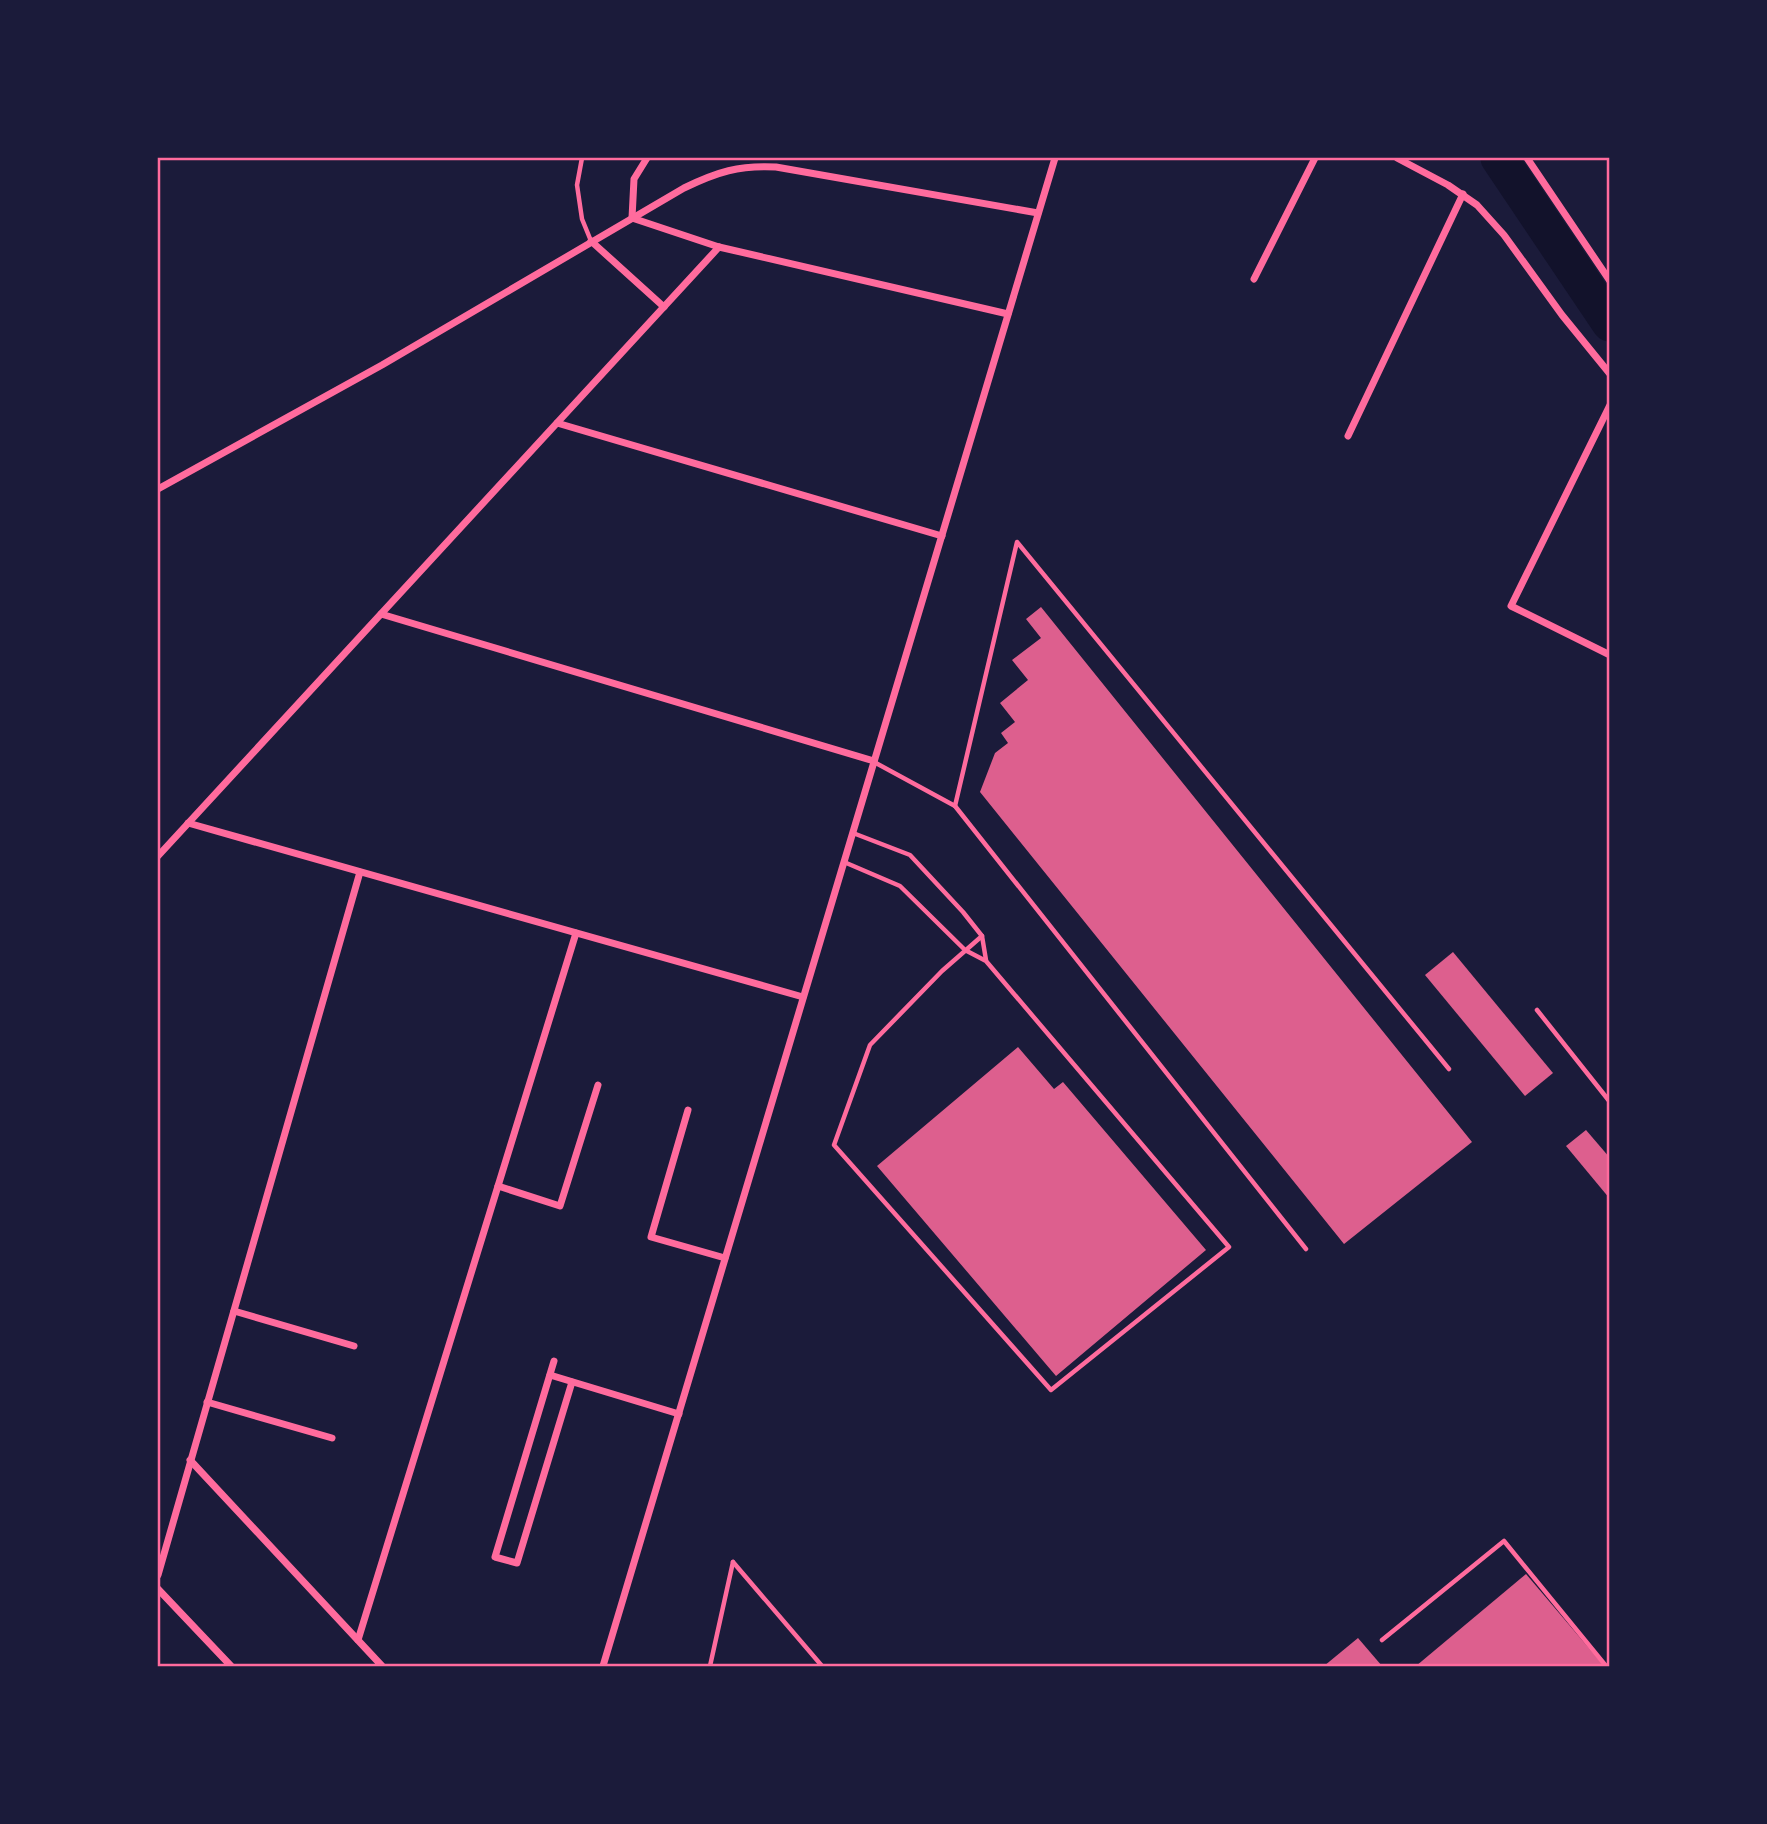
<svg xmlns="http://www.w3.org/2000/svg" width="1767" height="1824" font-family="Barlow,sans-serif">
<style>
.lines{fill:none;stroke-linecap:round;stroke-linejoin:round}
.river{stroke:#12122b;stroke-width:37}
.building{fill:#dd5f8e}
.service{stroke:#ff6b9d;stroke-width:4.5}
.minor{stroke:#ff6b9d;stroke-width:7}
.neatline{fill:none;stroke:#ff6b9d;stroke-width:2.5}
</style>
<rect width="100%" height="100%" fill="#1b1b3a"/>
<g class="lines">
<polyline class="river" points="1499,158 1610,323"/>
</g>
<g class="building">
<polygon points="1041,607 1472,1142 1344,1244 980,792 995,753 1008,743 1001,733 1015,722 1000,703 1028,680 1012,660 1041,638 1026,619"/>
<polygon points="1453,952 1553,1073 1525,1096 1425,975"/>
<polygon points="1018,1047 1054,1089 1063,1082 1206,1250 1056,1376 877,1166"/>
<polygon points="1586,1130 1610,1158 1610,1199 1566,1146"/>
<polygon points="1526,1574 1604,1666 1416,1666"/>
<polygon points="1358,1638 1382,1666 1324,1666"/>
</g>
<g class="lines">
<g class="service">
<polyline points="582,158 577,185 582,219 591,241"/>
<polyline points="874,762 955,806 1017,542 1449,1069"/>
<polyline points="955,806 1306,1249"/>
<polyline points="853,833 910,855 963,912 982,936 986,960"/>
<polyline points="844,862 900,886 965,950 986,961 1229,1247 1051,1390 834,1145 870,1045 942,971 982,936"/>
<polyline points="1537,1010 1610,1102"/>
<polyline points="733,1562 822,1666"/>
<polyline points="1382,1640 1504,1541 1606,1666"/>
<polyline points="710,1666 733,1562"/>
</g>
<g class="minor">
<polyline points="1397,158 1448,185 1477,205 1504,235 1562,315 1610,374"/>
<polyline points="1527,158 1610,281"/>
<polyline points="632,218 719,247 1008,314"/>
<polyline points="632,218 634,179 647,158"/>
<polyline points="591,241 664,307"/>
<polyline points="1254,279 1315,158"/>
<polyline points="1610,405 1511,606 1610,655"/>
<polyline points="557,423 942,536"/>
<polyline points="1348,436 1463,194"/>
<path d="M158,489L382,365L684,188C717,172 739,165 776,167L1038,213"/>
<polyline points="381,614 874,761"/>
<polyline points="188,823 803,997"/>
<polyline points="158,856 719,247"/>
<polyline points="688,1110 651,1237 725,1258"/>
<polyline points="498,1186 560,1206 598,1085"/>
<polyline points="234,1311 354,1346"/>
<polyline points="554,1361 495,1557 517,1563 572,1382"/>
<polyline points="550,1375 679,1414"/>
<polyline points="207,1402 332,1438"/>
<polyline points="190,1460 382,1666"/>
<polyline points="158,1575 360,872"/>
<polyline points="158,1589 231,1666"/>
<polyline points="358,1640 576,933"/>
<polyline points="603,1666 1055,158"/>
</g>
</g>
<rect width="1767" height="1824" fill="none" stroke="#1b1b3a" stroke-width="318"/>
<rect x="159" y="159" width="1449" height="1506" class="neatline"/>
</svg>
